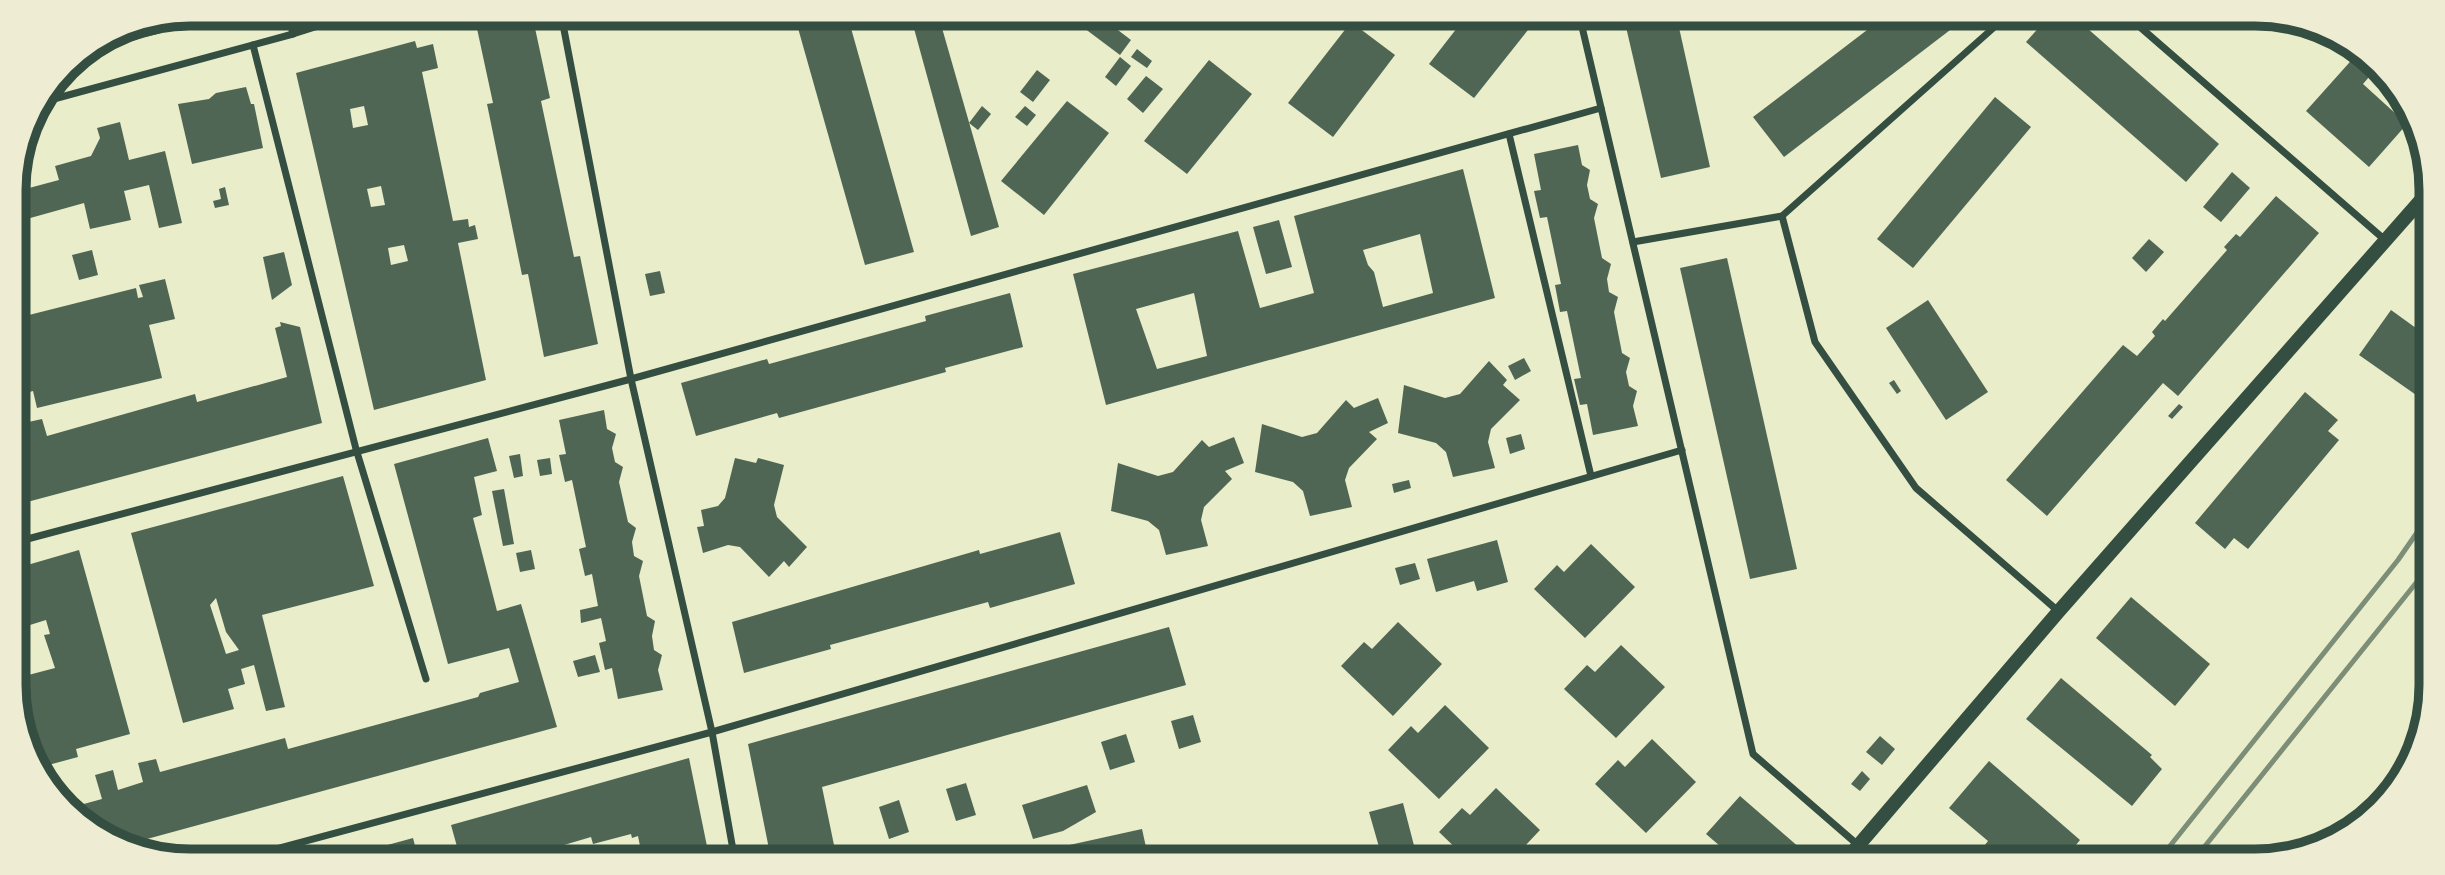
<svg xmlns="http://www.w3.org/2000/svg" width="2445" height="875" font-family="Signika,sans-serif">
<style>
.building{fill:#4f6655;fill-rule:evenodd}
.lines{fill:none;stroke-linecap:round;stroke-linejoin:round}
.minor{stroke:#344e41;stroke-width:7}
.secondary{stroke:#344e41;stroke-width:14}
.rail{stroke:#7c8e77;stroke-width:5}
.rim{fill:none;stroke:#344e41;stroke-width:9}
</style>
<rect width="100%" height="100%" fill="#e9edc9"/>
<g class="building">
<polygon points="514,14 532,14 550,98 541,101 574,257 580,256 598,344 544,357 528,274 522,275 487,104 493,103 476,24"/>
<polygon points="794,14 847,14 914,252 865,265"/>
<polygon points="910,14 938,14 999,227 971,236"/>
<polygon points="1076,14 1105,14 1109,17 1106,21 1131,40 1120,55 1072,19"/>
<polygon points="1438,14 1537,14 1539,16 1474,98 1429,64 1457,28"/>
<polygon points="1623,14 1676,14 1710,167 1661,178"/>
<polygon points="1888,14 1971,14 1784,157 1753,117"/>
<polygon points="2051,14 2071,14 2219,144 2186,182 2026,42"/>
<polygon points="157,21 161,33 80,55 123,27"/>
<polygon points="1351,22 1395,55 1333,137 1288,103"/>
<path d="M415,41L417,48L433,44L438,68L422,72L453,221L468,219L469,227L475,225L478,239L458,243L486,380L374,410L296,73ZM364,106L368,125L353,128L350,109ZM381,186L385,205L371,207L367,189ZM404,245L408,261L391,265L388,248Z"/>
<polygon points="1137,49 1152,61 1147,68 1131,57"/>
<polygon points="2357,54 2375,70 2363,84 2407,124 2369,167 2306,111"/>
<polygon points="1120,57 1131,66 1116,86 1105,77"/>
<polygon points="1209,60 1252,94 1187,174 1144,141"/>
<polygon points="1037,70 1050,80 1033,102 1020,92"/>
<polygon points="1146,76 1163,89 1143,113 1127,99"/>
<polygon points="246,87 251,104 254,104 263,148 192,164 178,104 209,99 216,93"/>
<polygon points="1995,97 2031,127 1913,268 1877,239"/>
<polygon points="1067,101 1109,133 1044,215 1001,181"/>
<polygon points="982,106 991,114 978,130 969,123"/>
<polygon points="1025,106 1036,115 1027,126 1015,117"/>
<polygon points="120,122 129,160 165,151 182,223 159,228 149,185 124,191 131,220 90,229 84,203 16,222 14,192 59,180 55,166 91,156 100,138 97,128"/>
<polygon points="1578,145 1582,165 1590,170 1587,185 1590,199 1598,204 1594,218 1602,258 1611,264 1607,279 1609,292 1618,297 1614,312 1622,353 1630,358 1626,372 1629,386 1637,391 1633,406 1638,426 1593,435 1587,404 1580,405 1574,379 1581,378 1567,311 1560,312 1555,285 1561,284 1547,217 1540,218 1534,191 1541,190 1534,154"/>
<path d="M1463,169L1495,298L1106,405L1073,274L1238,231L1260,308L1314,293L1294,216ZM1420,234L1433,293L1383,307L1374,272L1368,265L1363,250ZM1194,293L1207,356L1157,369L1136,309Z"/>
<polygon points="2232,172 2250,188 2221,222 2203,207"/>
<polygon points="225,187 229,205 215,208 213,201 221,199 219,189"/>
<polygon points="2276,196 2319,233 2178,396 2163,383 2047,516 2006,480 2123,345 2137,356 2155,336 2152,332 2163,319 2165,321 2227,250 2224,247 2236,234 2240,237"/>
<polygon points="1279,220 1292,267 1266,274 1253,227"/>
<polygon points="2149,239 2164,252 2146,272 2132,258"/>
<polygon points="92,250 98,275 79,280 72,255"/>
<polygon points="284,252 292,285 272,300 263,257"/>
<polygon points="23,256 28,276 15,279 15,258"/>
<polygon points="1727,258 1797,569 1750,579 1680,268"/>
<polygon points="660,271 665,293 650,296 645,274"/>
<polygon points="165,279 175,319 149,325 162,378 37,408 33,391 16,396 15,351 23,350 17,318 136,288 138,298 143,297 139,285"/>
<polygon points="1010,293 1023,347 945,368 946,372 779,418 777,413 696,436 681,383 767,359 769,364 926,321 925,316"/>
<polygon points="1928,300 1988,392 1946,420 1886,328"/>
<polygon points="2391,310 2427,336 2426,387 2419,397 2359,355"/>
<polygon points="280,322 300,327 322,423 16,505 16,439 28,436 24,423 42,419 47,436 195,394 197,402 287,377 275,328 281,326"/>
<polygon points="1524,358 1531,371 1515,380 1508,366"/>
<polygon points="1489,361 1507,380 1503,385 1520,400 1491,429 1488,442 1495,468 1453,477 1446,452 1436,443 1398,433 1404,385 1445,398 1460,394"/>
<polygon points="1894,380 1901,391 1897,394 1889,383"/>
<polygon points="2305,392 2338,420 2328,431 2339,440 2248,549 2234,538 2225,549 2195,523"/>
<polygon points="1378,398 1388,423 1369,432 1377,439 1349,468 1345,480 1352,507 1310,516 1303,491 1293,482 1255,472 1262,424 1302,437 1317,433 1346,400 1354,408"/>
<polygon points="2179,404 2183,407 2172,419 2168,416"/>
<polygon points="604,410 607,429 616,434 612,448 615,462 623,467 619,482 628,522 636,528 632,542 634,556 643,561 639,576 647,616 655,621 652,636 654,650 662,655 658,670 663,690 618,699 612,668 605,670 599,643 606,641 601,618 581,623 580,610 598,606 592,574 585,576 579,549 586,547 572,480 565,482 559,455 566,454 559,420"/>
<polygon points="1521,434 1525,449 1510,454 1506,438"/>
<polygon points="1234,437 1244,463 1225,471 1232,479 1204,507 1201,520 1208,546 1166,555 1159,530 1148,521 1111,511 1118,463 1158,476 1173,472 1202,440 1209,447"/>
<polygon points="488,438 497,471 474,477 482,515 473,518 497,611 521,604 557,727 125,845 69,808 102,799 95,775 113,770 118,790 143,782 138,763 156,759 160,772 285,738 288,749 478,697 480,693 519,682 509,648 448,664 394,464"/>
<polygon points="520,454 523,476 514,478 509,456"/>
<polygon points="550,458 552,474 540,476 537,460"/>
<polygon points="735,458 756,463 758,458 784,465 774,505 777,517 807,547 789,567 784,561 769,577 740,547 728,545 703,553 697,527 704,526 701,510 718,506 725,498"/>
<path d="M343,476L374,586L262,615L285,707L266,711L254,665L241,669L245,684L228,689L234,709L183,723L131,533ZM216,598L226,632L239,650L226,654L210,605Z"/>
<polygon points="1409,480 1411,488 1394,493 1392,484"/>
<polygon points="504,489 514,544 503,546 492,491"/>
<polygon points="1060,532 1075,584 990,608 988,602 830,645 831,649 744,673 732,622 979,550 980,554"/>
<polygon points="1497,540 1508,582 1477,591 1474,581 1436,592 1427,559"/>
<polygon points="1591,544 1635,587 1585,638 1534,589 1557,565 1564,572"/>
<polygon points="79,550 130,734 76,749 78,757 41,767 21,726 24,725 17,701 17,678 55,668 44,635 50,634 46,620 17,629 17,568"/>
<polygon points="531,550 535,569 520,572 516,553"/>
<polygon points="1415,563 1420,579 1400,585 1395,568"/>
<polygon points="2131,597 2210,664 2175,706 2096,638"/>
<polygon points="1398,622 1442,664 1393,716 1341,666 1364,642 1372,649"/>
<polygon points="1169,627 1186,685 822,787 834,845 771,859 748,744"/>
<polygon points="1621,645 1665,687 1616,738 1564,689 1587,665 1595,672"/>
<polygon points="595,655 600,672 578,677 573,661"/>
<polygon points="2061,678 2152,755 2150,757 2162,769 2132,806 2026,719"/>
<polygon points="1445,705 1489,748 1439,799 1388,750 1411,726 1418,733"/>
<polygon points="1193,715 1201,742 1179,749 1171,721"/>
<polygon points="1126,734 1135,762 1110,770 1101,742"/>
<polygon points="1880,736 1895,749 1882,765 1866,752"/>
<polygon points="1652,739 1696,782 1646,833 1595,784 1618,760 1625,767"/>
<polygon points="689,758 710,861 643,861 638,836 632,838 631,834 593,844 591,837 510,861 461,861 451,825"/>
<polygon points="1989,761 2080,840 2063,861 1986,861 1978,854 1988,841 1949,808"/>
<polygon points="1862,771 1870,779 1860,791 1851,784"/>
<polygon points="966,783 976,815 956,821 946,789"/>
<polygon points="1087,785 1096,812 1063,831 1033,839 1022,805"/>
<polygon points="1496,788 1540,830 1511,861 1469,861 1439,832 1462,808 1470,815"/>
<polygon points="1740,796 1808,855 1803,861 1719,861 1727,852 1706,834"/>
<polygon points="899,800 909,832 889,839 879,807"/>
<polygon points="1403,803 1418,861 1383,861 1369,812"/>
<polygon points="1142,829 1149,861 1001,861 1001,860"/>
<polygon points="413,838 419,861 333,861 333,860"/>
</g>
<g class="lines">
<g class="minor">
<polyline points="288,14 293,34"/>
<polyline points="561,14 631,379 712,732 735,861"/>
<polyline points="1579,14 1753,754 1858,845"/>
<polyline points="2125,14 2385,240"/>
<polyline points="253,45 356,449 426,679"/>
<polyline points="39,103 293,34 356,14"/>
<polyline points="1509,134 1591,476"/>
<polyline points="1782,216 1815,342 1916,488 2058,611"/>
<polyline points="1633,242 1782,216 2009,14"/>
<polyline points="16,542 631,379 1601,108"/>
<polyline points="231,861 712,732 1682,450"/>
</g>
<polyline class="secondary" points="1845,861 2059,611 2429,191"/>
<g class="rail">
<polyline points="2158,861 2398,560 2425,521"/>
<polyline points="2193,861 2424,573"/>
</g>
</g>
<path d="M0 0H2445V875H0ZM190 26H2255A164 164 0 0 1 2419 190V685A164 164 0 0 1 2255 849H190A164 164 0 0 1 26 685V190A164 164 0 0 1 190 26Z" fill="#eeecd3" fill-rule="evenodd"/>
<path class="rim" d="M190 26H2255A164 164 0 0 1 2419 190V685A164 164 0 0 1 2255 849H190A164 164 0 0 1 26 685V190A164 164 0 0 1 190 26Z"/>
</svg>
